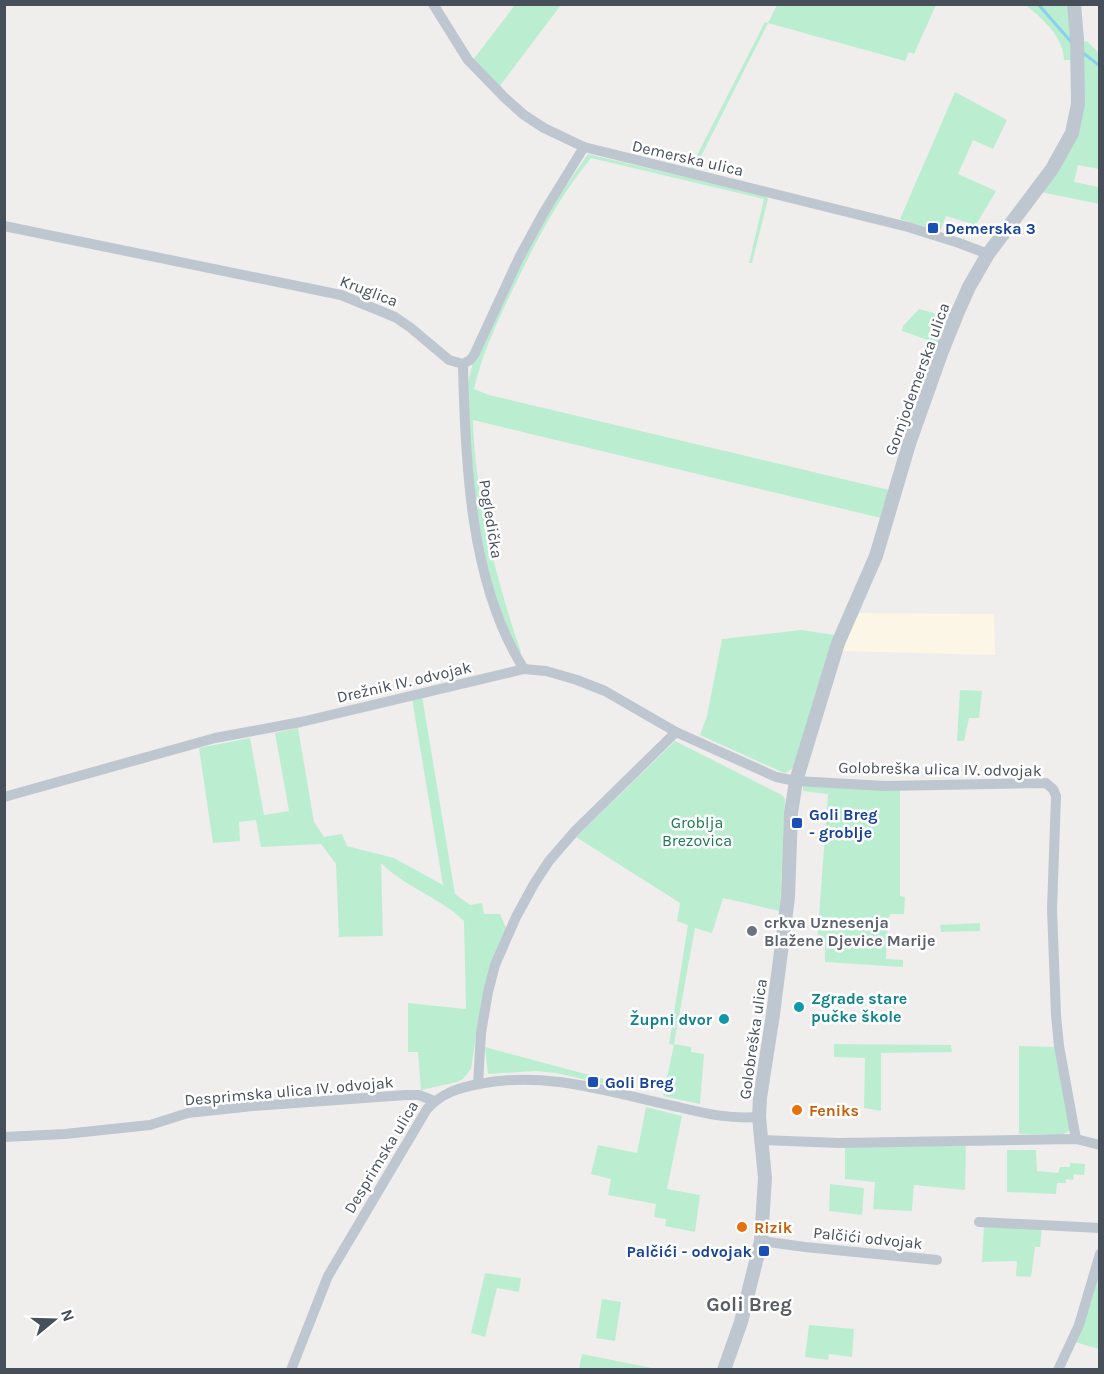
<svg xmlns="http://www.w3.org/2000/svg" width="1104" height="1374" font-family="Karla,sans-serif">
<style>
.commercial{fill:#fbf6e5}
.green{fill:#bbeed1}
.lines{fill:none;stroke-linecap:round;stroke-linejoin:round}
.stream{stroke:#88d1eb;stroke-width:3}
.minor{stroke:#bec7d0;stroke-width:10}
.tertiary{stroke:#bec7d0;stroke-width:14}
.transit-dot{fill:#1a4fb4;stroke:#fff;stroke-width:2}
.worship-dot{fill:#6b7280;stroke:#fff;stroke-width:2}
.culture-dot{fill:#0f9aa8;stroke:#fff;stroke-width:2}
.food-dot{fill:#e8710a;stroke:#fff;stroke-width:2}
.labels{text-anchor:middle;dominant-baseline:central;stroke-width:5;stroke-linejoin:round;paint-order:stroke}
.street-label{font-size:16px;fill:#464f5a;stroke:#fff}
.transit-label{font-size:16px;font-weight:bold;fill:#164399;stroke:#fff;text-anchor:start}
.park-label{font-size:16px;fill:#177b4e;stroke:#fff}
.worship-label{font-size:16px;font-weight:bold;fill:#5b616d;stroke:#fff;text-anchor:start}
.culture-label{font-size:16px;font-weight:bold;fill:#0d838f;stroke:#fff;text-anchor:start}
.food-label{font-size:16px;font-weight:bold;fill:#c56008;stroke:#fff;text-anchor:start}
.quarter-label{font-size:20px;font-weight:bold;fill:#5a5d62;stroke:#fff}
</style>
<rect width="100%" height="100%" fill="#f0eded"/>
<polygon class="commercial" points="855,613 994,614 995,655 841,651"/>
<g class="green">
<polygon points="515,5 561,5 499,87 473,60"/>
<polygon points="777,5 936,5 914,54 909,52 905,61 768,23 694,170 690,169 765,22 768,23"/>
<path d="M1025,5H1068L1072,60H1064C1064,38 1042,17 1025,5Z"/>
<polygon points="1087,41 1099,53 1099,169 1078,165 1074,182 1099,187 1099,204 1041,192 1079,133 1084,99 1081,42"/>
<polygon points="955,92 1007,120 993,149 973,140 958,174 996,191 976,225 946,216 941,229 931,226 930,229 900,219"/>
<path d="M588,154L765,196L768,199L752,263H749L764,199L591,158C557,200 536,241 513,289C497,322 482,354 474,389L489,395L889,490L881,518L473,420C475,496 496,580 521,652L517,653L491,587L477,512L471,463L467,387L472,366L538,227Z"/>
<polygon points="919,309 949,317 939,344 902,331 903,326"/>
<polygon points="801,630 835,635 794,767 786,773 782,772 700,735 707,716 722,639"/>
<polygon points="960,690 982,691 979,718 969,718 964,741 957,741"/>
<path d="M422,696L455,894L470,905L482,903L484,914H500L506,928L477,1030L471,1069L463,1079L457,1082L421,1090L418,1052H408V1003L466,1009L464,921C439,897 405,887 381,863L383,936L339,937L336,864L321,844L261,847L256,820L239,822L240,841L213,843L199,748L250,738L264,815L289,811L275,733L298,728L314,822L324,837L342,834L347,846L394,858L443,885L412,699Z"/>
<polygon points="675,741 782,795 785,799 780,911 723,898 712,933 695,928 674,1044 691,1047 691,1052 704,1054 700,1104 663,1096 674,1045 669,1044 688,925 677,921 680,903 576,837"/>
<polygon points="803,785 900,789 900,896 905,897 904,914 891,914 888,918 886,959 903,960 903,967 825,962 825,944 817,943 828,794 803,791"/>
<polygon points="980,923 980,931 941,932 940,925"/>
<polygon points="834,1044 951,1045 952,1052 881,1053 881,1111 864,1108 865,1058 834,1057"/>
<polygon points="1019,1046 1056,1047 1071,1130 1062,1135 1019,1134"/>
<polygon points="485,1047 619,1083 618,1087 556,1073 535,1071 488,1074"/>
<polygon points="646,1107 682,1116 667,1189 700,1195 695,1232 665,1226 666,1219 654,1217 656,1204 608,1195 611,1179 591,1174 598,1145 637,1153"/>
<polygon points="966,1143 965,1190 914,1185 912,1211 873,1209 875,1182 845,1179 845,1145"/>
<polygon points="1007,1150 1036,1150 1037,1171 1058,1173 1060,1167 1070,1167 1070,1163 1085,1164 1084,1175 1074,1174 1073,1180 1066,1179 1066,1183 1057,1183 1056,1194 1007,1192"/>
<polygon points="830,1184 864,1188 862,1215 829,1211"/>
<polygon points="984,1225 1042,1228 1040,1247 1035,1247 1031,1277 1016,1276 1017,1261 982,1262"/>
<polygon points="1099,1264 1099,1349 1075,1342"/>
<polygon points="485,1273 521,1278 519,1292 497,1288 485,1337 471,1333"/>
<polygon points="602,1299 621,1302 615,1341 596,1338"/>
<polygon points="809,1325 854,1329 852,1357 829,1354 828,1360 805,1357"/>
<polygon points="582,1354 657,1369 579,1369"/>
</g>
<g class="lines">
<g class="stream">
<polyline points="1038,4 1073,44"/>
<polyline points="1082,52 1100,66"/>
</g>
<g class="minor">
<polyline points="433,4 468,60 505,98 524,115 544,128 584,147 908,227 959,243 988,254"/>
<polyline points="4,226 341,295 395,317 411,328 449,360 463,364 470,360 474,355 519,258 544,212 584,147"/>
<path d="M463,364C465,462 470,585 524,669"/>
<polyline points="4,797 215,738 301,722 524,669 546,671 577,680 605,691 676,732 776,777 796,781 885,786 1046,783 1053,789 1056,796 1052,909 1056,1015 1059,1046 1076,1139"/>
<polyline points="478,1084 481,1033 488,992 495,965 516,917 534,884 549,861 575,831 676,732"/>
<polyline points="4,1137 65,1134 150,1125 188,1113 253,1106 406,1095 419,1095 434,1101"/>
<polyline points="762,1140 839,1143 1076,1139 1100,1145"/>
<polyline points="979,1222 1100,1228"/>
<polyline points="761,1241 805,1247 937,1260"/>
<path d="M291,1370L328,1276L427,1109C442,1093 458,1088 479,1084C546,1070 612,1093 678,1107C707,1114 729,1119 759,1117"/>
<polyline points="1058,1370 1079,1325 1100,1254"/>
</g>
<polyline class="tertiary" points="724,1370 741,1322 761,1241 765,1178 759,1117 760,1098 773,1014 788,897 791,813 796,781 838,643 876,556 909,444 942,351 957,314 969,287 988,254 1052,169 1072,133 1078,104 1077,39 1074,4"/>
</g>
<g class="transit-dot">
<rect x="927" y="222" width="12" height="12" rx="3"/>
<rect x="791" y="817" width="12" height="12" rx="3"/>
<rect x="587" y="1076" width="12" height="12" rx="3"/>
<rect x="758" y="1245" width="12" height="12" rx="3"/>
</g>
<circle class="worship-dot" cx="752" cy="931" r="6"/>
<g class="culture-dot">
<circle cx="799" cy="1007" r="6"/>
<circle cx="724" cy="1019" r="6"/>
</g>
<g class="food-dot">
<circle cx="797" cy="1110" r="6"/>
<circle cx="742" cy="1227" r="6"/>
</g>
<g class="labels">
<g class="street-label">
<text transform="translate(688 158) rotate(13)">Demerska ulica</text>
<text transform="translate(369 291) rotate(21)">Kruglica</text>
<text transform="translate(917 379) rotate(-70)">Gornjodemerska ulica</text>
<text transform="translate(491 519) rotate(81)">Pogledička</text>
<text transform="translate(404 682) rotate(-13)">Drežnik IV. odvojak</text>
<text transform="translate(940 769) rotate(1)">Golobreška ulica IV. odvojak</text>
<text transform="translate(753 1039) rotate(-82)">Golobreška ulica</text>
<text transform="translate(289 1091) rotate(-5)">Desprimska ulica IV. odvojak</text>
<text transform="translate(381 1157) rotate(-59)">Desprimska ulica</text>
<text transform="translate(868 1238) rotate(6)">Palčići odvojak</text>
</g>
<g class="transit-label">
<text x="945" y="228">Demerska 3</text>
<text x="809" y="814">Goli Breg<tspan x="809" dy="18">- groblje</tspan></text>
<text x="605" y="1082">Goli Breg</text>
<text x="752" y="1251" text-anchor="end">Palčići - odvojak</text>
</g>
<g class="park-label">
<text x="697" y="822">Groblja<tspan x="697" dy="18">Brezovica</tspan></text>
</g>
<g class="worship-label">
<text x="764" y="922">crkva Uznesenja<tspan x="764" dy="18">Blažene Djevice Marije</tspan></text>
</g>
<g class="culture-label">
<text x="811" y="998">Zgrade stare<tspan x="811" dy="18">pučke škole</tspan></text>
<text x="712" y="1019" text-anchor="end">Župni dvor</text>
</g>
<g class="food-label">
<text x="809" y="1110">Feniks</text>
<text x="754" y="1227">Rizik</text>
</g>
<g class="quarter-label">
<text x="749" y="1304">Goli Breg</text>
</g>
</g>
<rect width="1104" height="1374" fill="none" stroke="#464f5a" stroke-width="12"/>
<g transform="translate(54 1320) rotate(71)" stroke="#ffffff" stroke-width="4.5" paint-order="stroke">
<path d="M0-4.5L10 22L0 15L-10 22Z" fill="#464f5a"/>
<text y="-9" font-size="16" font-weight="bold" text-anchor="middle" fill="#464f5a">N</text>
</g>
</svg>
